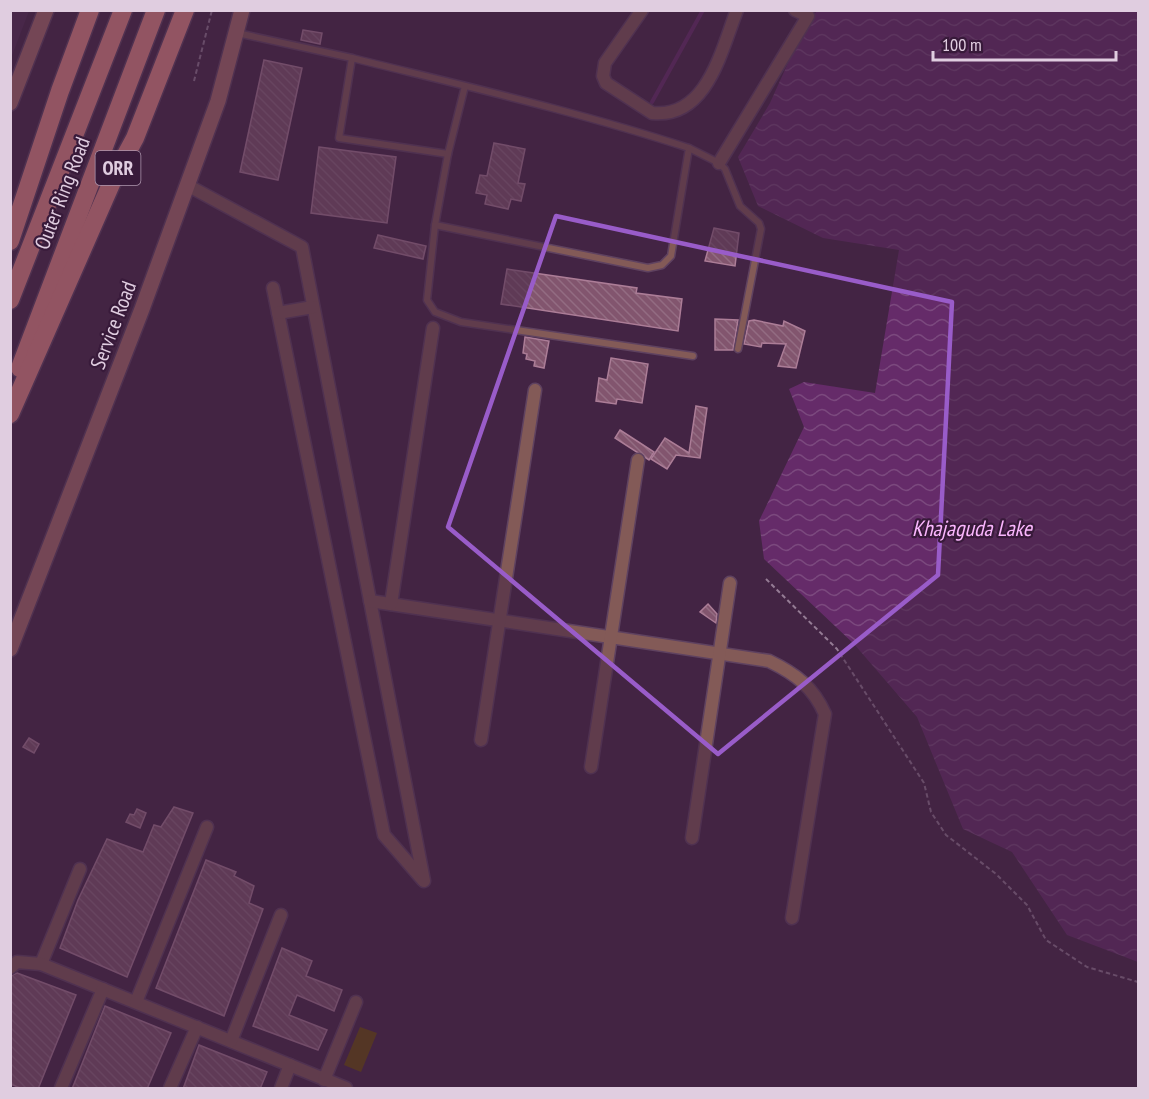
<svg xmlns="http://www.w3.org/2000/svg" width="1149" height="1099" font-family="'PT Sans Narrow',sans-serif">
<style>
.built{fill:#4f2b51}
.pitch{fill:#694d00}
.water{fill:url(#water-waves)}
.lines{fill:none;stroke-linecap:round;stroke-linejoin:round}
.stream{stroke:#652b69;stroke-width:4}
.building{fill:url(#building-back-hatch);stroke:#ac7d97;stroke-width:1.5}
.lane-casing{stroke:#5f4260;stroke-width:9}
.street-casing{stroke:#5f4260;stroke-width:15}
.secondary-casing{stroke:#5f4260;stroke-width:18}
.highway-casing{stroke:#5f4260;stroke-width:21}
.path{stroke:#957c95;stroke-width:2;stroke-dasharray:4.5 3;stroke-linecap:butt}
.lane{stroke:#835a57;stroke-width:6}
.street{stroke:#835a57;stroke-width:12}
.secondary{stroke:#af706a;stroke-width:15}
.highway{stroke:#f18e87;stroke-width:18}
.marked{fill:none;stroke:#995cc9;stroke-width:4.5;stroke-linejoin:round}
.labels{text-anchor:middle;dominant-baseline:central;stroke-width:4.5;stroke-linejoin:round;paint-order:stroke}
.shield{fill:#381a3a;stroke:#ae97ae;stroke-width:1.5}
.shield-label{font-size:20px;font-weight:bold;fill:#e0cde0}
.street-label{font-size:21px;fill:#e0cde0;stroke:#381a3a}
.water-label{font-size:22px;font-style:italic;fill:#fab6fd;stroke:#381a3a}
</style>
<defs>
<pattern id="water-waves" width="16" height="10" patternUnits="userSpaceOnUse" patternTransform="scale(1.5)"><rect width="16" height="10" fill="#652b69"/><path d="M0 5q4-4 8 0t8 0" fill="none" stroke="#7b497e"/></pattern>
<pattern id="building-back-hatch" width="6" height="6" patternUnits="userSpaceOnUse" patternTransform="scale(1.5)"><rect width="6" height="6" fill="#82556e"/><path d="M-1 5l2 2M0 0l6 6M5-1l2 2" fill="none" stroke="#936c82"/></pattern>
</defs>
<rect width="100%" height="100%" fill="#432444"/>
<polygon class="built" points="11,10 29,11 11,58 10,11"/>
<polygon class="pitch" points="360,1027 377,1033 361,1072 344,1065"/>
<polygon class="water" points="817,11 1138,11 1138,962 1067,935 1012,852 963,829 917,717 854,644 764,559 759,521 804,427 789,389 804,382 875,393 899,250 823,238 758,206 738,157 770,103 806,23"/>
<g class="lines">
<polyline class="stream" points="652,102 703,10"/>
</g>
<g class="building">
<polygon points="303,30 322,33 320,44 301,40"/>
<polygon points="264,60 302,68 278,180 240,172"/>
<polygon points="494,143 525,149 518,183 525,184 521,201 511,199 508,209 485,204 487,195 476,193 480,175 487,176"/>
<polygon points="319,147 396,157 387,223 311,213"/>
<polygon points="714,228 739,233 735,266 705,261"/>
<polygon points="378,235 426,246 423,259 374,248"/>
<polygon points="507,269 637,288 636,293 682,299 678,331 501,304"/>
<polygon points="715,319 738,320 733,350 715,350"/>
<polygon points="754,320 783,326 784,321 805,331 796,368 778,366 786,344 762,343 761,347 744,344 749,321"/>
<polygon points="525,337 549,341 544,368 534,366 535,361 526,359 527,354 523,353"/>
<polygon points="611,358 648,364 642,403 617,399 616,404 596,401 599,378 607,380"/>
<polygon points="696,406 707,408 700,458 676,455 667,469 651,459 665,438 689,453"/>
<polygon points="620,430 654,452 649,460 615,438"/>
<polygon points="708,604 717,614 716,623 700,612"/>
<polygon points="29,738 39,744 34,753 23,747"/>
<polygon points="174,807 193,813 127,977 60,948 78,900 107,839 143,852 154,825 161,827"/>
<polygon points="137,809 146,813 140,828 126,822 130,814 134,815"/>
<polygon points="206,860 236,872 234,876 254,886 249,903 263,909 224,1016 156,988"/>
<polygon points="282,948 312,961 306,976 342,990 334,1011 297,995 289,1015 327,1030 318,1050 253,1026"/>
<polygon points="17,973 76,995 38,1089 23,1089 10,1084 10,976"/>
<polygon points="105,1006 171,1033 147,1089 72,1089"/>
<polygon points="199,1045 267,1072 260,1089 183,1089"/>
</g>
<g class="lines">
<defs>
<g id="lane">
<polyline points="237,33 352,58 339,138 448,154"/>
<path d="M352,58C465,86 579,112 689,148L671,256L662,265L648,268L435,225L448,154L465,86"/>
<polyline points="689,148 719,163 725,169 740,206 759,223 761,229 738,349"/>
<polyline points="435,225 427,300 435,312 461,322 693,356"/>
</g>
<g id="street">
<path d="M642,10L605,63L603,76L606,83L652,113C707,119 721,51 737,10"/>
<polyline points="719,163 808,16 795,10"/>
<polyline points="187,185 302,247 424,881"/>
<polyline points="273,288 384,835 423,880"/>
<polyline points="278,313 313,307"/>
<path d="M370,601L769,661C796,674 813,687 825,714L792,918"/>
<polyline points="391,604 433,328"/>
<polyline points="481,740 535,390"/>
<polyline points="591,767 638,460"/>
<polyline points="692,838 730,583"/>
<polyline points="41,964 80,869"/>
<polyline points="10,968 17,962 41,964 346,1088"/>
<polyline points="136,1002 207,827"/>
<polyline points="231,1041 281,915"/>
<polyline points="324,1080 356,1002"/>
<polyline points="61,1088 103,989"/>
<polyline points="170,1088 197,1027"/>
<polyline points="281,1088 290,1065"/>
</g>
<g id="secondary">
<polyline points="10,103 46,10"/>
<polyline points="10,649 142,309 218,101 242,10"/>
</g>
<g id="highway">
<polyline points="10,241 60,91 90,10"/>
<polyline points="10,300 123,10"/>
<polyline points="20,368 156,10"/>
<polyline points="10,414 115,175 135,138 185,10"/>
</g>
</defs>
<use href="#lane" class="lane-casing"/>
<use href="#street" class="street-casing"/>
<use href="#secondary" class="secondary-casing"/>
<use href="#highway" class="highway-casing"/>
<g class="path">
<polyline points="194,81 212,10"/>
<polyline points="766,579 837,649 924,783 931,812 946,835 996,874 1027,905 1046,940 1087,967 1138,982"/>
</g>
<use href="#lane" class="lane"/>
<use href="#street" class="street"/>
<use href="#secondary" class="secondary"/>
<use href="#highway" class="highway"/>
</g>
<path d="M0 0H1149V1099H0ZM556,216L952,302L938,575L718,754L448,527Z" fill="#432444" fill-opacity=".55" fill-rule="evenodd"/>
<path class="marked" d="M556,216L952,302L938,575L718,754L448,527Z"/>
<g class="labels">
<rect class="shield" x="95.5" y="151" width="45" height="34" rx="4.5"/>
<g class="shield-label">
<text x="118" y="168">ORR</text>
</g>
<g class="street-label">
<text transform="translate(62 193) rotate(-69)">Outer Ring Road</text>
<text transform="translate(113 325) rotate(-69)">Service Road</text>
</g>
<g class="water-label">
<text x="972" y="528">Khajaguda Lake</text>
</g>
</g>
<rect width="1149" height="1099" fill="none" stroke="#e0cde0" stroke-width="24"/>
<path d="M933 51v9h183v-9" fill="none" stroke="#e0cde0" stroke-width="3"/>
<text x="942" y="51" font-size="18" fill="#e0cde0" stroke="#381a3a" stroke-width="4.5" paint-order="stroke">100 m</text>
</svg>
